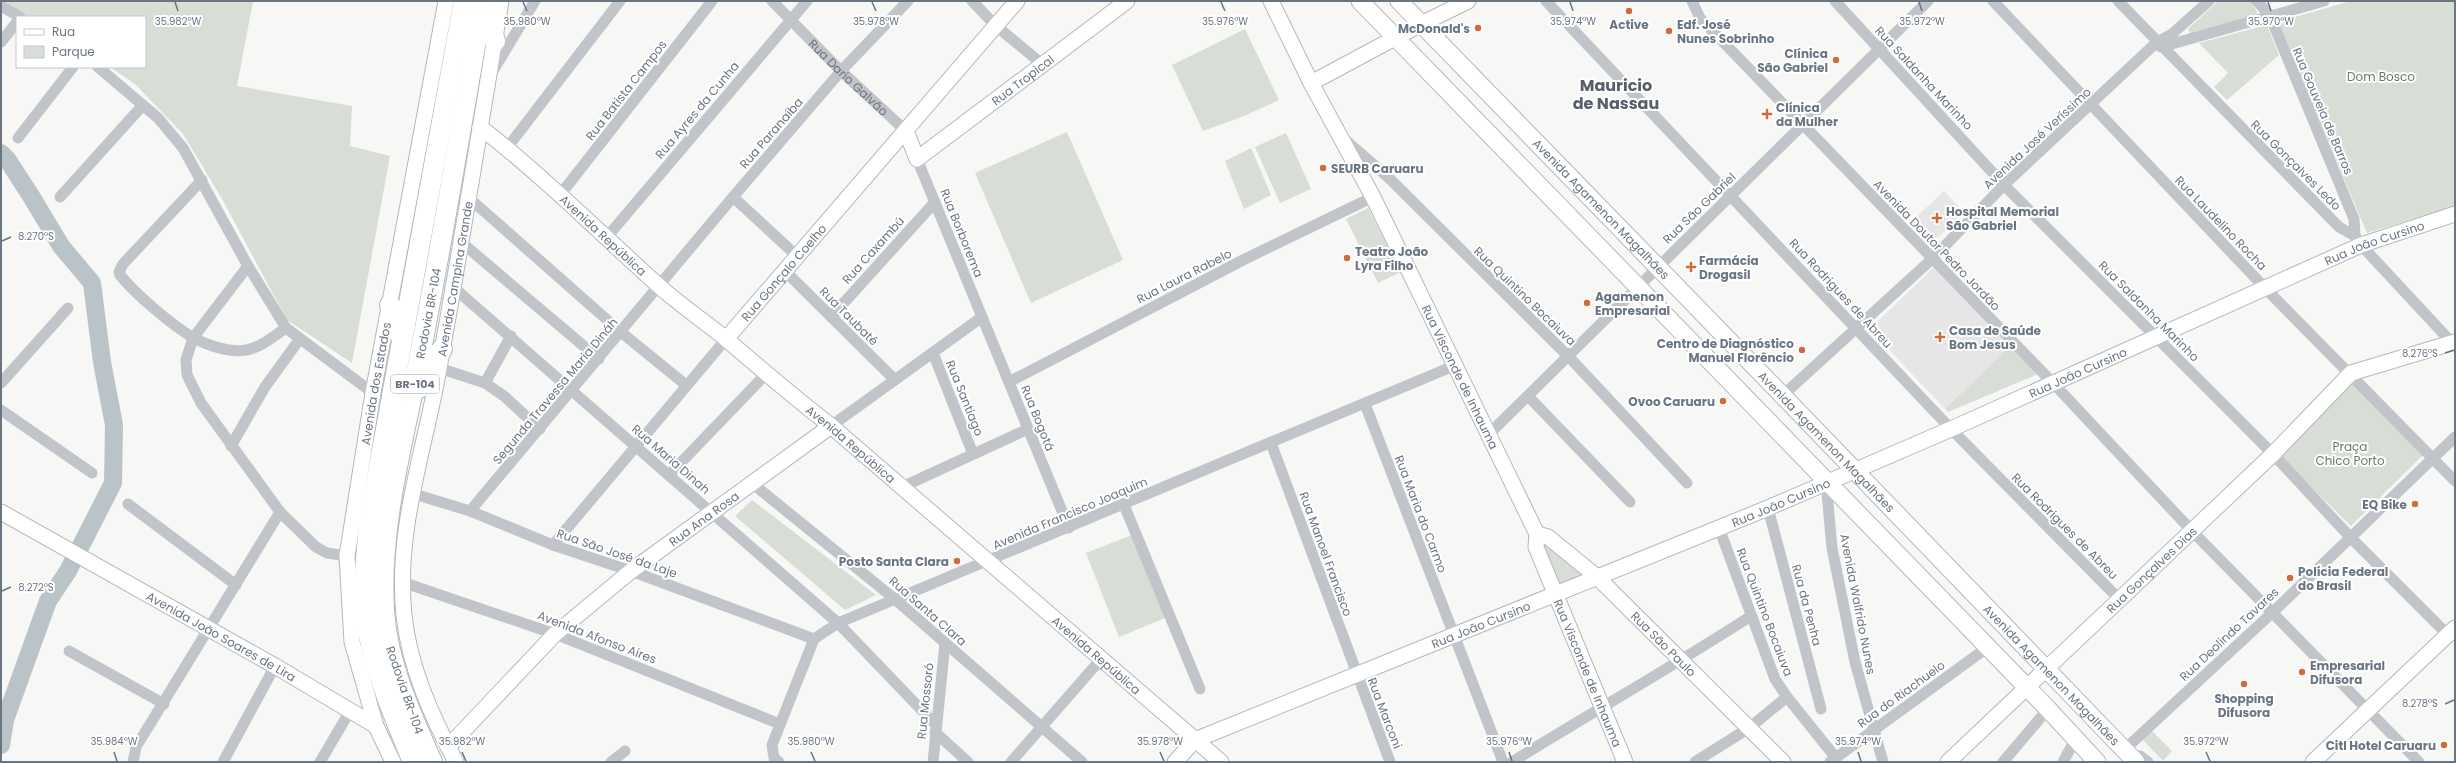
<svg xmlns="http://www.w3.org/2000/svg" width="2456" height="763" font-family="Poppins,sans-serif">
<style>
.built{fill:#e5e6e5}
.green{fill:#d8ddd6}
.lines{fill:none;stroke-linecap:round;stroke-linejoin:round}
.river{stroke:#bac3c7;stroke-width:18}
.secondary-casing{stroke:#b4b8bc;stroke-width:17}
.primary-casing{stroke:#b5b8bc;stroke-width:19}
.highway-casing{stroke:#b4b7ba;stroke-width:22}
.street{stroke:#c1c4c8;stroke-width:11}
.secondary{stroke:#fff;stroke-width:15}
.primary{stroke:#fff;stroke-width:17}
.highway{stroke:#fff;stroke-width:20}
.ticks{fill:none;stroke:#6a7582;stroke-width:1.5}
.poi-dot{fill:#ce6c3d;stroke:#fff;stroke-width:1.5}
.labels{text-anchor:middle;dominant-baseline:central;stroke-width:4;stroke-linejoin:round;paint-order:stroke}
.shield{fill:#fff;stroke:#979ea8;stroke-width:1}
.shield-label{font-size:11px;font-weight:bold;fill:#6a7582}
.poi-label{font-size:12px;font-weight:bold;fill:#6a7582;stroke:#fff;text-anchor:start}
.park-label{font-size:12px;fill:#6a7a68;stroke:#fff}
.street-label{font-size:12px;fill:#6a7582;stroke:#fff}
.district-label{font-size:16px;font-weight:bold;fill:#575f68;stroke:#fff}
.ticks-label{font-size:10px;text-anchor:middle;fill:#6a7582;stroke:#fff;stroke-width:4;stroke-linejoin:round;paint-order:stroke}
</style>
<rect width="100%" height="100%" fill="#f7f7f5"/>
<g class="built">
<polygon points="1944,191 1964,213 1931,244 1911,222"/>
<polygon points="1936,265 2010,346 1945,409 1870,329"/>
</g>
<g class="green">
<polygon points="4,1 253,1 237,86 352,106 350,146 390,156 352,363 287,320 221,197 183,134 135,84 110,67 145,67 145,17 28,17"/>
<polygon points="2218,1 2251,1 2257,12 2256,15 2190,33 2188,29"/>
<polygon points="2351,1 2455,1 2455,206 2367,233 2277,22"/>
<polygon points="2267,25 2279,55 2227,100 2214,87 2228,73 2199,43"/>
<polygon points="1245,29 1279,100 1244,116 1203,131 1172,65"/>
<polygon points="1067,132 1123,260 1031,303 975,173"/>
<polygon points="1286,133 1311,189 1280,203 1255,147"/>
<polygon points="1251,148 1271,195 1244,209 1225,161"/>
<polygon points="1368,208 1401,272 1378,283 1346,219"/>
<polygon points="2010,346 2038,374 1948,412 1945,409"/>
<polygon points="2349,379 2424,454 2351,526 2276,453"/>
<polygon points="752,500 876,595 845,610 735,516"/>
<polygon points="1132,535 1165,618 1119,637 1086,553"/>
<polygon points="1543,535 1587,576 1560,584 1541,542"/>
<polygon points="2150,729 2172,751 2163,761 2141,738"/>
</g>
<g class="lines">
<polyline class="river" points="1,153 7,159 31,196 61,246 92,283 102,362 114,425 113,483 68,571 48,601 5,720 1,745"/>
<defs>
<g id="secondary">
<path id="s2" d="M1271,1L1311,83L1373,197L1537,534L1536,547L1625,762"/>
<polyline points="1311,83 1421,24 1468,1"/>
<path id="s3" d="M480,127C543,176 600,233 659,286C680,305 704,321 726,339C761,369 795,398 831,426L1221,762"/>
<path id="s4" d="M906,131L917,159L1127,1"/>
<path id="s5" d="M726,339L1017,1"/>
<path id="s6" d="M1,512L275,666L376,726"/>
<path id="s7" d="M1537,534L1548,537L1596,576L1783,762"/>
<path id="s8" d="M448,747L555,634L631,571L831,426"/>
<path id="s9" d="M393,762L376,726L352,642L347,556L373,393L446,1"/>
<path id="s10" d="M456,762C432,717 409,666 404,615C395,530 425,450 439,368C461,246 481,123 501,1"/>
<path id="s11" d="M1175,762L1195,740L1768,508L1951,429L2361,245L2455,214"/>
<path id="s12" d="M1948,762L2273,454L2351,373L2455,342"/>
<polyline points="2313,762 2455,628"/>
</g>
<g id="primary">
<polyline points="1360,1 2048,709 2097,762"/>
<path id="s13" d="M1399,1C1646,253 1891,508 2136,762"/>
</g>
<g id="highway">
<polyline points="484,6 495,41"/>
<polyline points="390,305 401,337"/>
<polyline points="419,388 442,349"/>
<path d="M413,762C394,716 373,668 366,618C362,584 367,550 370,517L464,1"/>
<path id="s14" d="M432,762C411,714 387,663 384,610C379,524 404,439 420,355C443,237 462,119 483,1"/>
</g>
</defs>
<use href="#secondary" class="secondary-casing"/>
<use href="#primary" class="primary-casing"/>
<use href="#highway" class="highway-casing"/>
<g class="street">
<path id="s1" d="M772,1L841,71L906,131"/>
<polyline points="972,1 995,25 1042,64"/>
<polyline points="1546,1 1951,429 2120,600"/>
<polyline points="1692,1 1700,18 2053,383 2192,531 2419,762"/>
<polyline points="1835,1 2004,185 2273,454 2351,538 2448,635"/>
<polyline points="1993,1 2264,287 2455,481"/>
<polyline points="2118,1 2339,227 2355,236 2361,245 2455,346"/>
<polyline points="2257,1 2270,16 2354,219 2355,236"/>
<polyline points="1,6 20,17"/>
<polyline points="1,42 17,22"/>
<polyline points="2161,47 2324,1"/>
<polyline points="98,67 158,118 183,148 248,266 286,328 373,393"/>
<polyline points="491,74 535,1"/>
<polyline points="18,138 73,67"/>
<polyline points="1344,139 1389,178 1569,357 1687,483"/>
<polyline points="507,148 620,1"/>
<polyline points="917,159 1069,528"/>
<path d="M202,180L123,264L119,272L120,275C135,294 172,325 192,337C206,345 230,353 246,350C260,348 274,336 286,328"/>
<polyline points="560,195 712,1"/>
<polyline points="60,197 143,105"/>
<polyline points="733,197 797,256"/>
<polyline points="469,198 622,333 686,385"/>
<polyline points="607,237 807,1"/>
<polyline points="461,242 599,359"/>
<polyline points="248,266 193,338 186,360 187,375 201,403 280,512 316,547 327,553 347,556"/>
<polyline points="784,270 895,380"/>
<polyline points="453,287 838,623 935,724"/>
<polyline points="831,317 935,202"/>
<polyline points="933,353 973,454"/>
<polyline points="439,368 485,383 504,396 540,429"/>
<polyline points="1009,382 1245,259 1373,197"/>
<polyline points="1,383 68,308"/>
<polyline points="485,383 511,336"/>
<polyline points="1528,396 1630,502"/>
<polyline points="1781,397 1932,259 2004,185 2157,42 2172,34 2209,1"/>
<polyline points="1365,404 1503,762"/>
<polyline points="1,410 92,473"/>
<polyline points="831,426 982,317"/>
<polyline points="1488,435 1928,1"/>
<polyline points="1271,443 1390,762"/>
<polyline points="231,446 265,387 299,340"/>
<polyline points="669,475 765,375"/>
<polyline points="1826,482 1832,548 1855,662 1883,762"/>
<polyline points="753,484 896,600 1082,762"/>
<polyline points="902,487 1028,429"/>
<polyline points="411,493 470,511 553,545 631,571 814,639"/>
<polyline points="128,504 236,585"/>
<polyline points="1124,505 1200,689"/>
<polyline points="1768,508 1821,709"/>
<polyline points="470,511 733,197 841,71 908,1"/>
<polyline points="1719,528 1775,679 1787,697 1836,758"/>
<polyline points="553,545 726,339"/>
<polyline points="402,582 555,634 780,724"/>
<polyline points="69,651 164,704"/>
<polyline points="935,732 968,762"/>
<polyline points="2124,750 2273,612 2455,437"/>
<polyline points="2130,756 2140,756 2148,762"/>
<polyline points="133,762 136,747 280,512"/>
<polyline points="223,762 275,666"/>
<polyline points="320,762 350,711"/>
<polyline points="611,762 625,751"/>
<polyline points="779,762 774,758 772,745 814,639 838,623 1456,365"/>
<polyline points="933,762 945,643"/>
<polyline points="1011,762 1101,659"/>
<path d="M1512,762C1591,713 1672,667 1751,616"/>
<polyline points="1695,762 1749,728 1787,697"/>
<polyline points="1830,762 1988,647"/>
<polyline points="2003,762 2048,709"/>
<polyline points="2063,762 2075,740"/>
</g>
<use href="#secondary" class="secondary"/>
<use href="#primary" class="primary"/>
<use href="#highway" class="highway"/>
</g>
<path class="ticks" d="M175,2L178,11M523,2L527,11M872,2L876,11M1221,2L1225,11M1570,2L1573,11M1919,2L1922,11M2268,2L2271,11M2,241L11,237M2445,353L2454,350M2,591L11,587M2445,704L2454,700M114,752L117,761M462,752L466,761M811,752L815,761M1160,752L1164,761M1509,752L1512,761M1858,752L1861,761M2206,752L2210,761"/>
<g class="poi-dot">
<circle cx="1629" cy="11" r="4"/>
<circle cx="1478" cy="28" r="4"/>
<circle cx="1669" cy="31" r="4"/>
<circle cx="1836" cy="60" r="4"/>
<path d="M1765 108h4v4h4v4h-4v4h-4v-4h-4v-4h4z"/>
<circle cx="1323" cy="168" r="4"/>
<path d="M1935 212h4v4h4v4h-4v4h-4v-4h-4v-4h4z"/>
<circle cx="1347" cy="258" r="4"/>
<path d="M1689 261h4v4h4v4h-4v4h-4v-4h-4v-4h4z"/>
<circle cx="1587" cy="303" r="4"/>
<path d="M1938 331h4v4h4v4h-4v4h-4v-4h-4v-4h4z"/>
<circle cx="1802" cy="350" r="4"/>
<circle cx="1723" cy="401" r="4"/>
<circle cx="2415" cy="504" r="4"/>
<circle cx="957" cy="561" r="4"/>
<circle cx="2290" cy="578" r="4"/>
<circle cx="2302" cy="672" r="4"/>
<circle cx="2244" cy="684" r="4"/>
<circle cx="2444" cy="745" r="4"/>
</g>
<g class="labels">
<rect class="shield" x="391" y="375" width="48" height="18" rx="3"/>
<g class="shield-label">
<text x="415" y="384">BR-104</text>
</g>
<g class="poi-label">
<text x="1629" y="24" text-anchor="middle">Active</text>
<text x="1677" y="24">Edf. José<tspan x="1677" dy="14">Nunes Sobrinho</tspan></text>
<text x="1470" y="28" text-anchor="end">McDonald's</text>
<text x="1828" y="53" text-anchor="end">Clínica<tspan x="1828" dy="14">São Gabriel</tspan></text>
<text x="1776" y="107">Clínica<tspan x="1776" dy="14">da Mulher</tspan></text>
<text x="1331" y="168">SEURB Caruaru</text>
<text x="1946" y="211">Hospital Memorial<tspan x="1946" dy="14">São Gabriel</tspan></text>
<text x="1355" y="251">Teatro João<tspan x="1355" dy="14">Lyra Filho</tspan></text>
<text x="1699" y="260">Farmácia<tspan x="1699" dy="14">Drogasil</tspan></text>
<text x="1595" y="296">Agamenon<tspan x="1595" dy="14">Empresarial</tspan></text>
<text x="1949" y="330">Casa de Saúde<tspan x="1949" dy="14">Bom Jesus</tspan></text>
<text x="1794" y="343" text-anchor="end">Centro de Diagnóstico<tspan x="1794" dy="14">Manuel Florêncio</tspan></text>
<text x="1715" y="401" text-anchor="end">Ovoo Caruaru</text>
<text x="2407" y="504" text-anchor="end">EQ Bike</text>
<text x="949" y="561" text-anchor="end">Posto Santa Clara</text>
<text x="2298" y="571">Polícia Federal<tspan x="2298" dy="14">do Brasil</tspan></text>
<text x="2310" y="665">Empresarial<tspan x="2310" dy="14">Difusora</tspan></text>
<text x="2244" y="698" text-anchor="middle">Shopping<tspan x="2244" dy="14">Difusora</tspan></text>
<text x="2436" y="745" text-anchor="end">CitI Hotel Caruaru</text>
</g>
<g class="park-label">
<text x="2381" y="76">Dom Bosco</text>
<text x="2350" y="446">Praça<tspan x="2350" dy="14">Chico Porto</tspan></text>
</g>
<g class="street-label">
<text stroke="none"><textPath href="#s1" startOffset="108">Rua Dario Galvão</textPath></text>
<text transform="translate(1924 78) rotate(47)">Rua Saldanha Marinho</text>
<text stroke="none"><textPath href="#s4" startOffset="162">Rua Tropical</textPath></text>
<text transform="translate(626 90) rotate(-52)">Rua Batista Campos</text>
<text transform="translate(697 110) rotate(-50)">Rua Ayres da Cunha</text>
<text transform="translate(2323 111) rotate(67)">Rua Gouveia de Barros</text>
<text transform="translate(771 133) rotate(-49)">Rua Paranaíba</text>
<text transform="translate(2037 138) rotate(-43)">Avenida José Veríssimo</text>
<text transform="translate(2296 165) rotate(45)">Rua Gonçalves Ledo</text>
<text transform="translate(1699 208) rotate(-44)">Rua São Gabriel</text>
<text stroke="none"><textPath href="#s13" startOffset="290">Avenida Agamenon Magalhães</textPath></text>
<text transform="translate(2221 223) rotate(46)">Rua Laudelino Rocha</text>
<text transform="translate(962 233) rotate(68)">Rua Borborema</text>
<text stroke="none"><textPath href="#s3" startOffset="164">Avenida República</textPath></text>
<text stroke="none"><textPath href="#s11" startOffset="1310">Rua João Cursino</textPath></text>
<text transform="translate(1937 245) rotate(46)">Avenida Doutor Pedro Jordão</text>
<text transform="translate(873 250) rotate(-48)">Rua Caxambú</text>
<text stroke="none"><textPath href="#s5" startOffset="88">Rua Gonçalo Coelho</textPath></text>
<text transform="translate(1184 276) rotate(-27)">Rua Laura Rabelo</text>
<text stroke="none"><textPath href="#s10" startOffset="498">Avenida Campina Grande</textPath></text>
<text transform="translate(1841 293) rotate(47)">Rua Rodrigues de Abreu</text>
<text transform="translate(1525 296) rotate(44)">Rua Quintino Bocaiuva</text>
<text transform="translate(2149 311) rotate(45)">Rua Saldanha Marinho</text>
<text stroke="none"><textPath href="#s14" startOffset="461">Rodovia BR-104</textPath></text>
<text transform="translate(849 316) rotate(45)">Rua Taubaté</text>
<text stroke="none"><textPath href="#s11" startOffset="986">Rua João Cursino</textPath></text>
<text stroke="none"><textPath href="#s2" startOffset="421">Rua Visconde de Inhauma</textPath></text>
<text stroke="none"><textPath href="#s9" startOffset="388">Avenida dos Estados</textPath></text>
<text transform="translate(555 391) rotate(-50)">Segunda Travessa Maria Dináh</text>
<text transform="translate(965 398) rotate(68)">Rua Santiago</text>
<text transform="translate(1038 418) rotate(68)">Rua Bogotá</text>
<text stroke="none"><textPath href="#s13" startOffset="614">Avenida Agamenon Magalhães</textPath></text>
<text stroke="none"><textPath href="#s3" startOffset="488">Avenida República</textPath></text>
<text transform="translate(671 459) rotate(41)">Rua Maria Dinah</text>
<text stroke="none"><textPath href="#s11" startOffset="662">Rua João Cursino</textPath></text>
<text transform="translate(1070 513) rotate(-23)">Avenida Francisco Joaquim</text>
<text transform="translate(1421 514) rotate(69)">Rua Maria do Carmo</text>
<text stroke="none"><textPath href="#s8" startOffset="344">Rua Ana Rosa</textPath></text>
<text transform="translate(2065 526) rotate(45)">Rua Rodrigues de Abreu</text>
<text transform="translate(617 553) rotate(19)">Rua São José da Laje</text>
<text transform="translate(1326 554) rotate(70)">Rua Manoel Francisco</text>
<text stroke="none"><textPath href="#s12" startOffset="280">Rua Gonçalves Dias</textPath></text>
<text transform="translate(1858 604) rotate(79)">Avenida Walfrido Nunes</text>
<text transform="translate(1807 605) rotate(75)">Rua da Penha</text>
<text transform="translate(928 611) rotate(41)">Rua Santa Clara</text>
<text transform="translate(1765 612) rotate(69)">Rua Quintino Bocaiuva</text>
<text stroke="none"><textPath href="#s11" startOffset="338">Rua João Cursino</textPath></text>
<text transform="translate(2229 634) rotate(-43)">Rua Deolindo Tavares</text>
<text stroke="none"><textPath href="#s6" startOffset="253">Avenida João Soares de Lira</textPath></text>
<text transform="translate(597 637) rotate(21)">Avenida Afonso Aires</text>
<text stroke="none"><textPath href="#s7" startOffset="169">Rua São Paulo</textPath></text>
<text stroke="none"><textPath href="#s3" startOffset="812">Avenida República</textPath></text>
<text stroke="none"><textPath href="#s2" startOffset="745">Rua Visconde de Inhauma</textPath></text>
<text stroke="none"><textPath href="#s13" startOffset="938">Avenida Agamenon Magalhães</textPath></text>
<text transform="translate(405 690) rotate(71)">Rodovia BR-104</text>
<text transform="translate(1901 694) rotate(-36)">Rua do Riachuelo</text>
<text transform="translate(925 701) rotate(-84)">Rua Mossoró</text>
<text transform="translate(1385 713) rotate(69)">Rua Marconi</text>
</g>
<g class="district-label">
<text x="1616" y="85">Mauricio<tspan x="1616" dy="18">de Nassau</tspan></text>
</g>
</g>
<g class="ticks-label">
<text x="178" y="25">35.982°W</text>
<text x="527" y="25">35.980°W</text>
<text x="876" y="25">35.978°W</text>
<text x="1225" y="25">35.976°W</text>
<text x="1573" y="25">35.974°W</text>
<text x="1922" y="25">35.972°W</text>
<text x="2271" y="25">35.970°W</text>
<text x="36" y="240">8.270°S</text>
<text x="2420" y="357">8.276°S</text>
<text x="36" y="591">8.272°S</text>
<text x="2420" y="707">8.278°S</text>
<text x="114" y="745">35.984°W</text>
<text x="462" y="745">35.982°W</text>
<text x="811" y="745">35.980°W</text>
<text x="1160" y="745">35.978°W</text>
<text x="1509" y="745">35.976°W</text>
<text x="1858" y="745">35.974°W</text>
<text x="2206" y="745">35.972°W</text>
</g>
<rect width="2456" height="763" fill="none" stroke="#6a7582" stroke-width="4"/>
<rect x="16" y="16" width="130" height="52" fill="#ffffff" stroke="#c3c8cd"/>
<rect x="24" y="29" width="20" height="6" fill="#ffffff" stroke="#c3c8cd"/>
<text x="52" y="36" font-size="12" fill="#6a7582">Rua</text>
<rect x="24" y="46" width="20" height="12" fill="#d8ddd6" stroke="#c3c8cd"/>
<text x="52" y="56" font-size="12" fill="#6a7582">Parque</text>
</svg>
